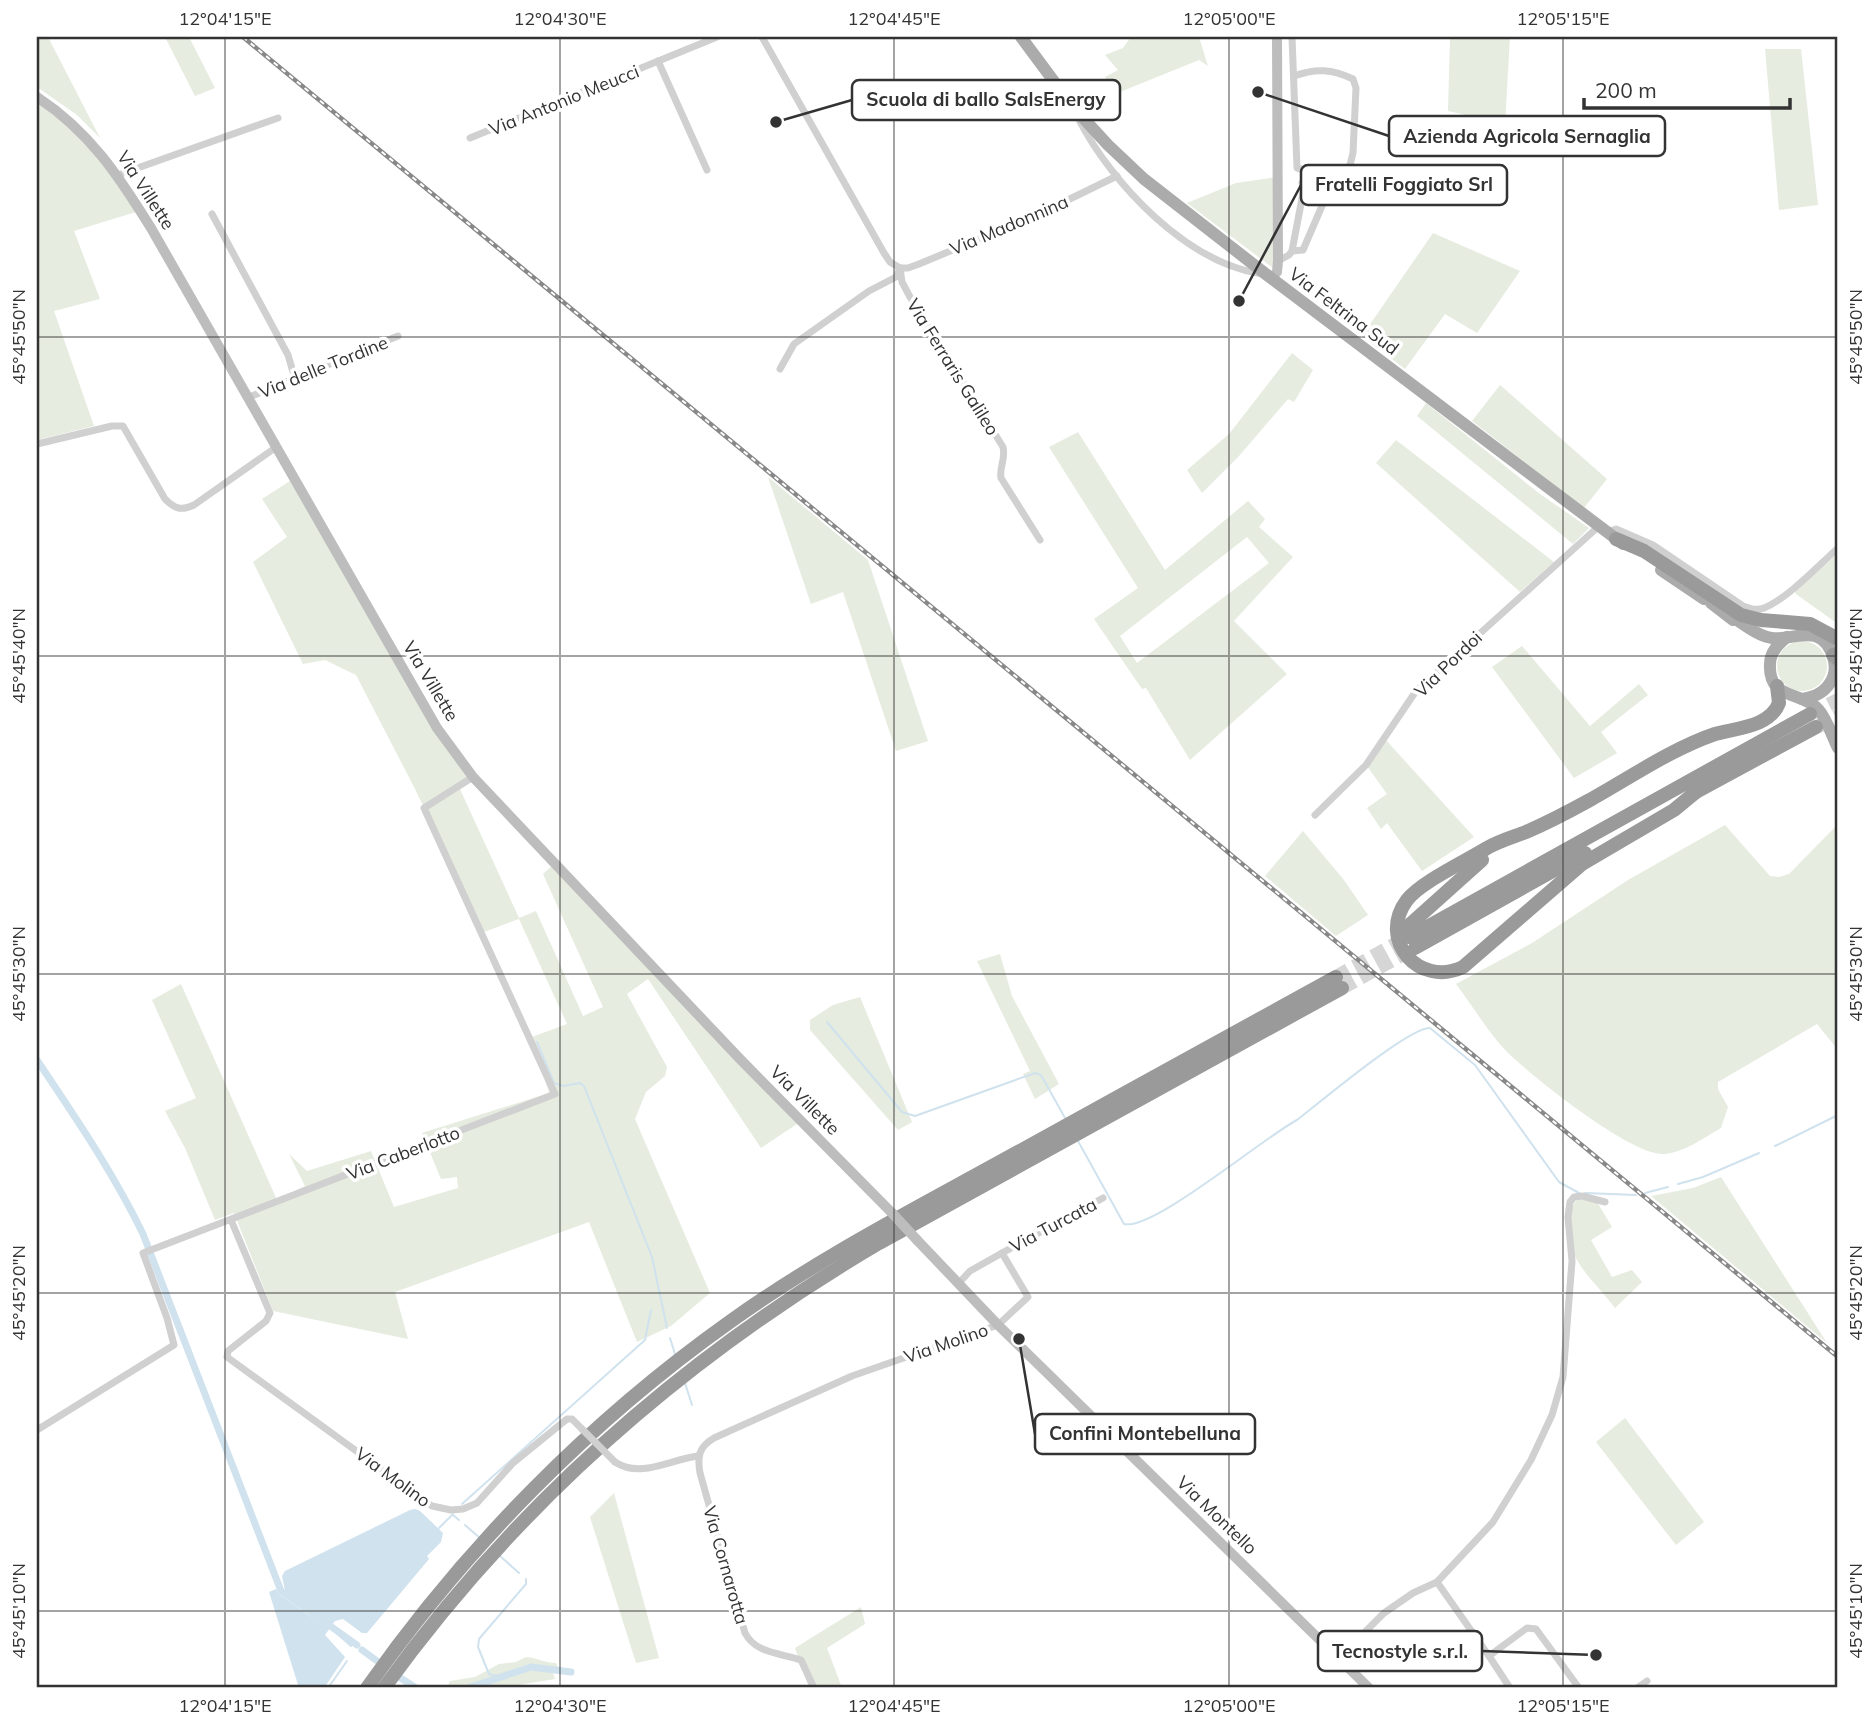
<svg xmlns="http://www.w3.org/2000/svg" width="1875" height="1725" font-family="Mulish,sans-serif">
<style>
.green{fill:#e6ecdf;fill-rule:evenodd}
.water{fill:#cfe2ee}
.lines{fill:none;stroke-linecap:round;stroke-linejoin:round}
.stream{stroke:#cfe2ee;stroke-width:2}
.canal{stroke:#cfe2ee;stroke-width:7}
.highway-tunnel{stroke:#d6d6d6;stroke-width:14;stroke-dasharray:14 7;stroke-linecap:butt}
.street{stroke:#d0d0d0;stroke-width:7}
.secondary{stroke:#bdbdbd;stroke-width:10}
.primary{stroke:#ababab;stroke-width:12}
.highway{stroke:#9a9a9a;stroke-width:14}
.rail-casing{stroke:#888;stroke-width:4.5}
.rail{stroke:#fff;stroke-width:2;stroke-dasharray:5;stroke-linecap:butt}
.street-bridge{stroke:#d0d0d0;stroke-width:7}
.secondary-bridge{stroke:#bdbdbd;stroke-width:10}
.ticks{fill:none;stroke:#333;stroke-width:2;stroke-opacity:0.45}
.labels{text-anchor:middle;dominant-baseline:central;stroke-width:7;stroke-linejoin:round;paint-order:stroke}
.street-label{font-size:18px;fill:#333;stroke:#fff}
.leader{fill:none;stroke:#333;stroke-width:2.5}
.callout-dot{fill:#333;stroke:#fff;stroke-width:2.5}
.callout{fill:#fff;stroke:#333;stroke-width:2.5}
.callout-label{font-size:19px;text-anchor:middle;font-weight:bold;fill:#333}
.neatline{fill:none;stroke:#333;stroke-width:2.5}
.ticks-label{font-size:18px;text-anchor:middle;fill:#333}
</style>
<rect width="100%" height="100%" fill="#fff"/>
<g class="green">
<polygon points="37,37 48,37 100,138 77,115 37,87"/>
<polygon points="165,37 189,37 215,88 195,96"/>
<polygon points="1131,37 1199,37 1208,66 1199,60 1115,94 1105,77 1118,70 1105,55 1123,48"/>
<polygon points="1450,37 1510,37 1505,124 1448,111"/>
<polygon points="1765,49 1801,49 1818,205 1779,210"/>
<polygon points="37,102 88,143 136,212 74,231 100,299 54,311 94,426 37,440"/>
<polygon points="1277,177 1277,271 1187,203 1236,183"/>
<polygon points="1433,233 1520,271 1477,333 1445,314 1405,369 1362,336"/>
<polygon points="1292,353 1313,370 1294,402 1288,399 1239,456 1202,493 1187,470 1229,434"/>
<polygon points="1500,385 1607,479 1584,508 1472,421"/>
<polygon points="1426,403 1540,494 1589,528 1573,544 1417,416"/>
<path d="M1078,432L1165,570L1248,501L1265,519L1259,527L1293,557L1234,621L1287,674L1190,760L1146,688L1142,689L1094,619L1138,588L1049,447ZM1247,537L1269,563L1137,663L1120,636Z"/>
<polygon points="1396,440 1554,562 1520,592 1376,463"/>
<polygon points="768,477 868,560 928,741 896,751 843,592 811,604"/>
<polygon points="290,481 473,781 459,787 519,918 536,911 583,1016 603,1007 543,874 552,866 800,1122 761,1148 648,979 627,994 667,1067 665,1076 646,1092 635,1119 710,1293 671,1326 637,1342 589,1222 395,1292 408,1339 273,1311 234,1213 215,1220 185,1148 165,1111 196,1098 152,1000 181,984 277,1200 305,1186 289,1154 307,1171 371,1151 394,1207 458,1188 457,1177 441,1179 422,1133 549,1093 532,1037 567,1024 519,919 484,932 414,787 356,675 325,660 303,664 253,562 287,537 262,499"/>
<polygon points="1838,553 1838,624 1796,594 1795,592"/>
<circle cx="1802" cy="666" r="25"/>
<polygon points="1522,646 1590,726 1639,684 1648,695 1601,732 1617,753 1574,778 1492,667"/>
<polygon points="1385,739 1474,837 1422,871 1387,823 1381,829 1367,808 1387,794 1367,766"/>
<path d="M1838,824V1050L1817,1024L1718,1082V1089L1728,1107L1721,1128C1703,1138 1684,1153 1663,1154C1630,1155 1533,1077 1508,1053C1488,1033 1473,1006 1456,984L1532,943L1628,880L1725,825L1770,876L1779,877L1789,874Z"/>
<polygon points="1303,831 1344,880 1368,915 1336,936 1265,876"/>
<polygon points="1000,954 1012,996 1059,1084 1035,1099 1023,1074 1030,1071 977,961"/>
<polygon points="860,997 912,1122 898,1130 810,1030 810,1020 833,1005"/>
<polygon points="1721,1177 1827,1343 1651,1196 1693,1188"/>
<path d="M1578,1199L1597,1202L1612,1227L1591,1240L1612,1277L1632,1270L1642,1282L1615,1308C1604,1293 1582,1272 1575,1256C1569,1242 1566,1208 1578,1199Z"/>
<polygon points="1625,1418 1704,1522 1676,1545 1596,1442"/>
<polygon points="614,1493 659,1658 636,1663 590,1517"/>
<polygon points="861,1607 865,1624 827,1648 842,1688 809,1688 795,1648"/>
<path d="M526,1657C537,1658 545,1663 556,1663L560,1672L543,1670L553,1673L555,1679L500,1688H447L450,1681L475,1677L499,1664L516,1662Z"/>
</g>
<polygon class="water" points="415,1509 420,1511 443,1533 441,1542 427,1556 429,1559 367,1633 362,1633 343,1619 335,1621 325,1635 345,1657 324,1688 299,1688 269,1592 276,1589 279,1594 313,1618 316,1613 285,1591 282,1576 285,1571 410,1510"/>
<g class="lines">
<g class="stream">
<polyline points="827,1022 902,1112 915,1116 1035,1073 1041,1075 1065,1118"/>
<polyline points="537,1042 554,1083 563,1086 580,1083 584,1086 652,1257 667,1328"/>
<path d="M1078,1141L1124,1224C1153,1231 1264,1137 1297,1120C1319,1103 1409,1027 1430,1028L1475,1065L1559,1182L1579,1193"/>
<polyline points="1775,1146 1838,1115"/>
<polyline points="1678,1184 1703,1177 1759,1153"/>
<polyline points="1585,1193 1636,1195"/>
<polyline points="1645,1193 1668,1187"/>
<polyline points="670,1338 675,1354"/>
<polyline points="685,1383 692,1405"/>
<polyline points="462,1504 645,1340 651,1310"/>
<polyline points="453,1515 459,1520"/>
<polyline points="465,1525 480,1538"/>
<polyline points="439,1528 453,1514"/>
<polyline points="500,1556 519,1573"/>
<polyline points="334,1631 351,1646"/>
<polyline points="501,1677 489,1674 478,1647 479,1639 526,1584 526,1579"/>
<polyline points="328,1688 347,1661"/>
</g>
<g class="canal">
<path d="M37,1060C75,1117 113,1172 143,1234L281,1591L357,1645"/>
<polyline points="362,1650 384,1666"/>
<polyline points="393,1673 416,1688"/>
<polyline points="468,1688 531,1667 571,1672"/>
</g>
<g class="highway-tunnel">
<polyline points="1810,714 1838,700"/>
<polyline points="1817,727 1838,716"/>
<polyline points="1336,977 1408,937"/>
<polyline points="1342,988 1414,948"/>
</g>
<g class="street">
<polyline points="762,37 884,253 890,262 900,268"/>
<polyline points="658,61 707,170"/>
<path d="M1294,76C1316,68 1332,69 1353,79L1356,88L1353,153L1346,181L1334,178"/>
<path d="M1079,120C1113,185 1187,263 1262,274"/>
<polyline points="470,138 717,37"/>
<polyline points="118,175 278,118"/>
<polyline points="212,214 288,355 295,379"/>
<polyline points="1292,251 1304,188 1302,183 1308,181"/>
<polyline points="1278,261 1289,255 1292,251 1303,250 1334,178 1297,168 1292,37"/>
<path d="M900,268L902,282L910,297L1003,447C1006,459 999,467 1001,478L1040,540"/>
<polyline points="900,268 908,268 919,264 1039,214 1117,176"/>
<polyline points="780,369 794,344 869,291 896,277 900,268"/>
<polyline points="247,398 398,336"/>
<path d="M37,444L112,426H123L165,499C175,509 181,511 194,505L275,448"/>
<path d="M1608,532L1616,529L1653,545L1743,606C1750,609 1757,611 1764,608C1787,599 1819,565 1838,548"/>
<polyline points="1315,815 1366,765 1416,691 1598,527"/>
<polyline points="231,1220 270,1313 266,1321 228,1351 227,1357 432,1506 451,1510 463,1509 477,1503 513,1463 567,1419 572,1419 582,1429"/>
<polyline points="958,1284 970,1271 1002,1253"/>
<polyline points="37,1430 174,1345 167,1318 143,1253 555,1094 424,808 473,777"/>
<path d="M615,1462C641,1479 671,1459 698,1456"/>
<polyline points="1437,1582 1489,1656 1527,1628 1536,1629 1579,1688"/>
<polyline points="1489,1656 1510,1688"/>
<polyline points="1342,1662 1360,1637 1384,1613 1413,1593 1437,1582 1493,1522 1531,1460 1552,1415 1563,1377 1572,1261 1568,1217 1570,1202 1574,1197 1582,1196 1605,1202"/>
<path d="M814,1688L801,1660C781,1653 756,1654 745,1633L700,1473C697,1456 699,1447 714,1438L852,1376L998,1325L1028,1297L1002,1253L1103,1198"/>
<polyline points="1637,1688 1647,1681"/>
</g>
<g class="secondary">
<path d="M37,97C90,132 118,175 151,228L437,728L473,777L740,1059L892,1213"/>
<polyline points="1271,278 1277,272 1278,261 1277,37"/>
<polyline points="917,1240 998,1325 1369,1688"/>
</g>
<g class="primary">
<polyline points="1021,37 1073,107 1108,145 1144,179 1267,275 1623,544"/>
<polyline points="1661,570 1704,599"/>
<polyline points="1711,603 1733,620"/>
<path d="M1728,614C1741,622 1757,636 1772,638C1795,641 1821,621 1833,657C1836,666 1835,675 1830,683C1823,694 1813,697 1802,699"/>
<path d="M1787,637C1778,644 1770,652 1770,664C1768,700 1801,691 1818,709C1827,719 1832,736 1838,748"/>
</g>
<g class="highway">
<polyline points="1616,539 1644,551 1741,615 1761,620 1810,624 1838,639"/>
<polyline points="1833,655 1838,659"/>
<path d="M1697,791L1674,810L1582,864L1463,967C1419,988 1377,940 1407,900C1421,882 1466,861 1487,848C1499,841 1513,837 1526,832C1547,823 1568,812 1588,801C1628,779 1671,749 1715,734C1736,728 1770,727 1779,703L1777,686"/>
<polyline points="1692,794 1816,727"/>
<polyline points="1405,929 1482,860"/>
<polyline points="1409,937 1810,714"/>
<polyline points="1415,948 1585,853"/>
<path d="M367,1688C466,1547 590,1421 731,1321C819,1258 915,1209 1009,1157C1118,1097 1227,1036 1336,977"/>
<path d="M384,1688C516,1505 685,1357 879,1243L1342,988"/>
</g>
<defs>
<polyline id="rail" points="243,37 1838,1357"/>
</defs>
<use href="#rail" class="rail-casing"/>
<use href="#rail" class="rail"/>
<polyline class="street-bridge" points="582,1429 615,1462"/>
<polyline class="secondary-bridge" points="892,1213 917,1240"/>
</g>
<path class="ticks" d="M225,37V1688M560,37V1688M894,37V1688M1229,37V1688M1563,37V1688M37,337H1838M37,656H1838M37,974H1838M37,1293H1838M37,1611H1838"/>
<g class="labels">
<g class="street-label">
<text transform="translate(564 100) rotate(-22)">Via Antonio Meucci</text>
<text transform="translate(146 190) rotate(57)">Via Villette</text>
<text transform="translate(1009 225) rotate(-23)">Via Madonnina</text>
<text transform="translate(1344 311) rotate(37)">Via Feltrina Sud</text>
<text transform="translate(323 367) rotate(-22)">Via delle Tordine</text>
<text transform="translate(953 367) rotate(58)">Via Ferraris Galileo</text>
<text transform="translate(1448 664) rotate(-44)">Via Pordoi</text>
<text transform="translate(431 681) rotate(59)">Via Villette</text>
<text transform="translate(805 1100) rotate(45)">Via Villette</text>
<text transform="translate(403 1153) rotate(-21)">Via Caberlotto</text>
<text transform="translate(1053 1225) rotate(-28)">Via Turcata</text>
<text transform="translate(946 1343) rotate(-19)">Via Molino</text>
<text transform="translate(393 1477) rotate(36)">Via Molino</text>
<text transform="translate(1217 1515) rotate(44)">Via Montello</text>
<text transform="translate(726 1565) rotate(74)">Via Cornarotta</text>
</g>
</g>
<path class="leader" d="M776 122L852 100M1258 92L1389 136M1239 301L1301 185M1019 1339L1035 1434M1596 1655L1482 1651"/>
<g class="callout-dot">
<circle cx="776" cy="122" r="7"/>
<circle cx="1258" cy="92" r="7"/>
<circle cx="1239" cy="301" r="7"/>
<circle cx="1019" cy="1339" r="7"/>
<circle cx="1596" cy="1655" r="7"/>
</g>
<g class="callout">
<rect x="852" y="80" width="268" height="40" rx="7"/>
<rect x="1389" y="116" width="276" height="40" rx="7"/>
<rect x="1301" y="165" width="206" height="40" rx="7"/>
<rect x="1035" y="1414" width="220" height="40" rx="7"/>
<rect x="1318" y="1631" width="164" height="40" rx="7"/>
</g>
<g class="callout-label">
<text x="986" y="106">Scuola di ballo SalsEnergy</text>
<text x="1527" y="143">Azienda Agricola Sernaglia</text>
<text x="1404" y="191">Fratelli Foggiato Srl</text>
<text x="1145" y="1440">Confini Montebelluna</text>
<text x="1400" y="1658">Tecnostyle s.r.l.</text>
</g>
<rect width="1875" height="1725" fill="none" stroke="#ffffff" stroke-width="77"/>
<path d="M1584 98v10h206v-10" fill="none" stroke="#333333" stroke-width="3.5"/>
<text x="1595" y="98" font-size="21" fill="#333333" stroke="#ffffff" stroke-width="5" paint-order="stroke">200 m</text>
<rect x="38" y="38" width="1798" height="1648" class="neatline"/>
<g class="ticks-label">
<text x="225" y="25">12°04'15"E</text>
<text x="560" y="25">12°04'30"E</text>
<text x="894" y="25">12°04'45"E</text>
<text x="1229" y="25">12°05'00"E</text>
<text x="1563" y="25">12°05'15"E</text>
<text transform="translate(19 337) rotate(-90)" y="6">45°45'50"N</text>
<text transform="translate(1856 337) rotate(-90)" y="6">45°45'50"N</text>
<text transform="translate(19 656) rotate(-90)" y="6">45°45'40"N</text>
<text transform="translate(1856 656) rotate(-90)" y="6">45°45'40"N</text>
<text transform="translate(19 974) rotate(-90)" y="6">45°45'30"N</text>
<text transform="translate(1856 974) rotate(-90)" y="6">45°45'30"N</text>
<text transform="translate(19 1293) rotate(-90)" y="6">45°45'20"N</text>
<text transform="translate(1856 1293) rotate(-90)" y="6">45°45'20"N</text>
<text transform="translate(19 1611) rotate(-90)" y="6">45°45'10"N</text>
<text transform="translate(1856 1611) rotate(-90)" y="6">45°45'10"N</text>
<text x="225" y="1712">12°04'15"E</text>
<text x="560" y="1712">12°04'30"E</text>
<text x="894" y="1712">12°04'45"E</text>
<text x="1229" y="1712">12°05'00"E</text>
<text x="1563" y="1712">12°05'15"E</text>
</g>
</svg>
